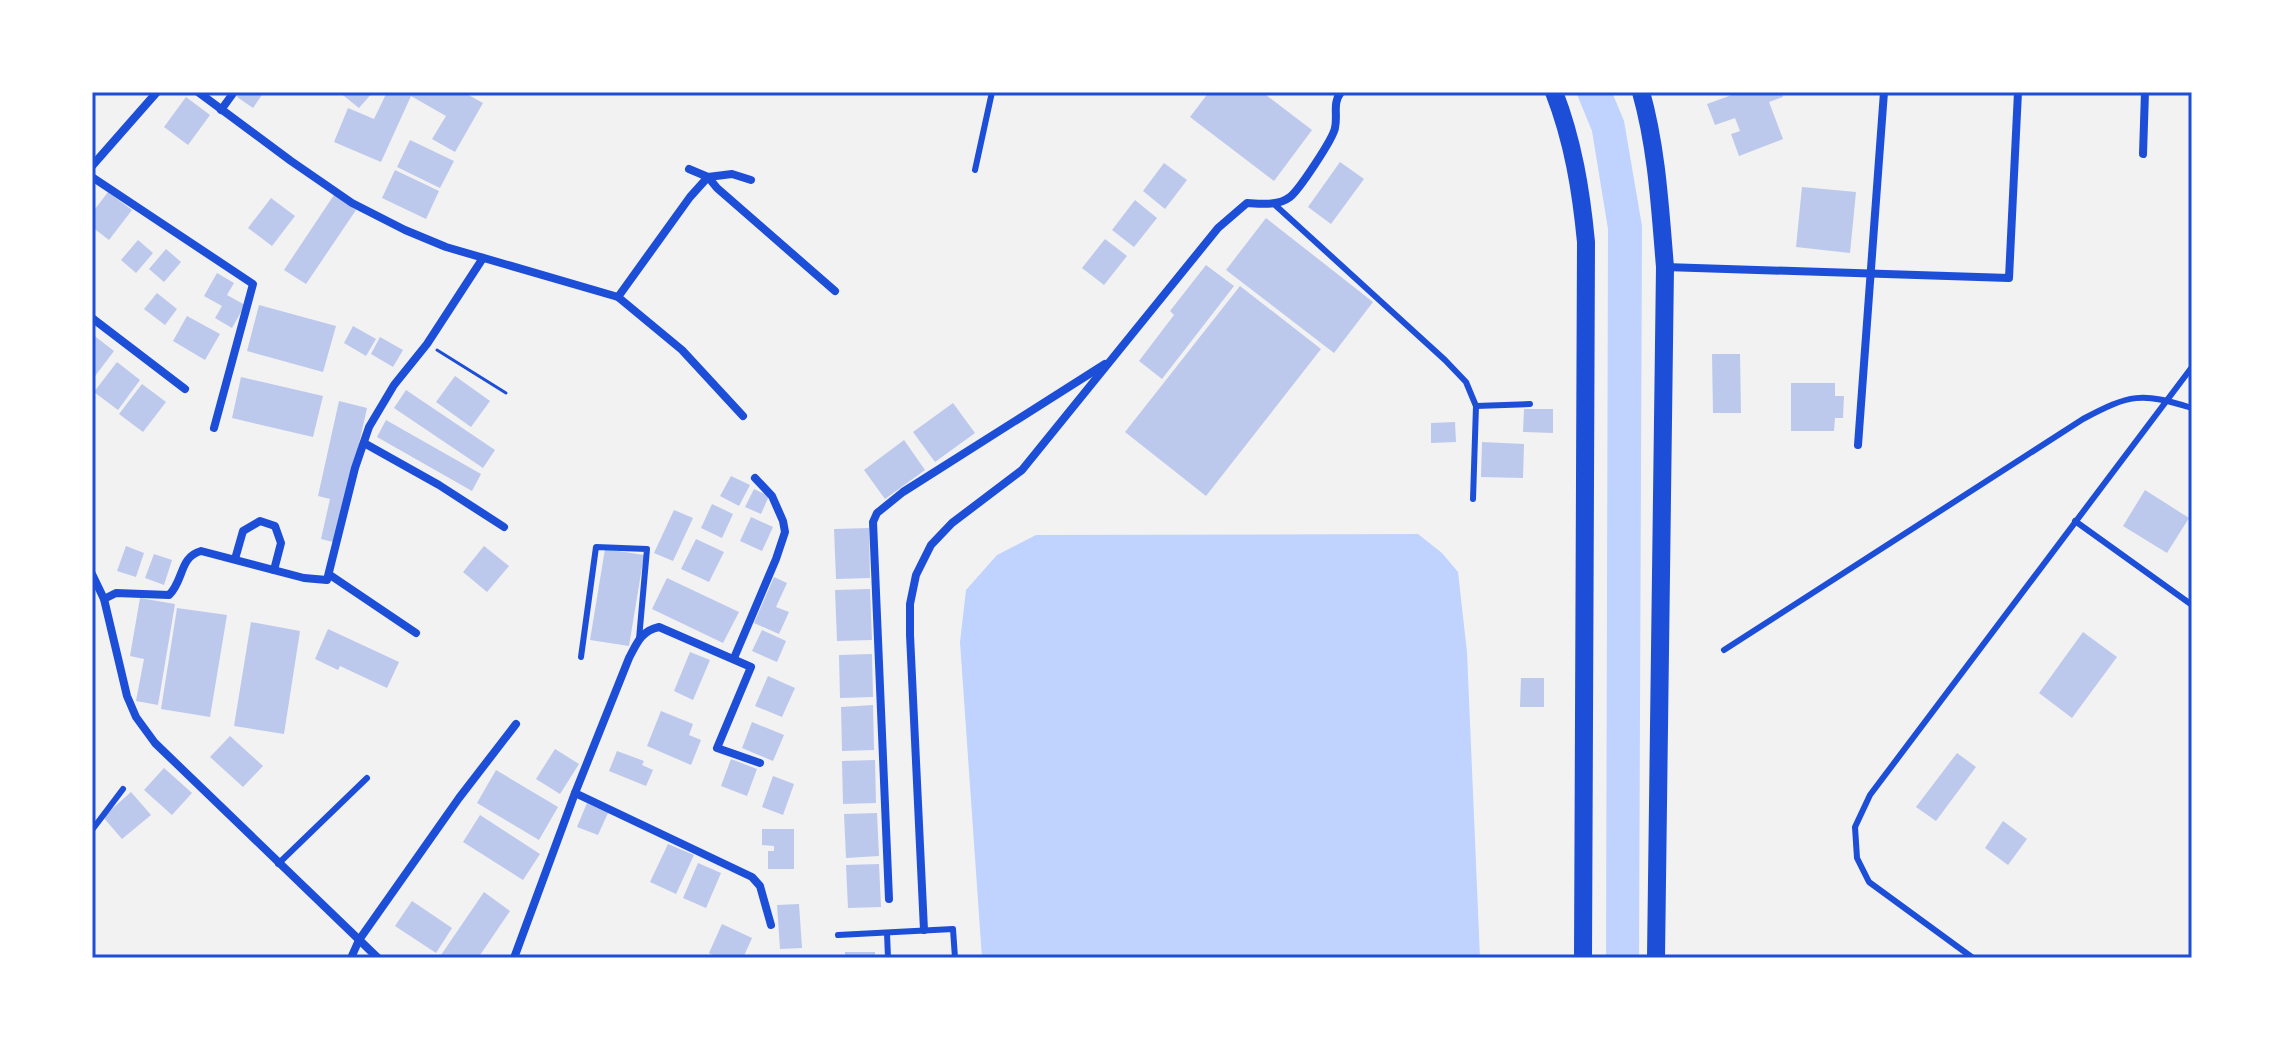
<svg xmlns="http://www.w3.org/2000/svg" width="2284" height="1050" font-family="Lora,serif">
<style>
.water{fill:#bfd3fe}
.building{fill:#bdc9ec}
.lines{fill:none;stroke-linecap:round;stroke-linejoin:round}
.path{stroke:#1d4ed8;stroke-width:3}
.service{stroke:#1d4ed8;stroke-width:6}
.minor{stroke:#1d4ed8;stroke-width:8}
.primary{stroke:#1d4ed8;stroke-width:18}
.neatline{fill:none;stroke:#1d4ed8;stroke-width:3}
</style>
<rect width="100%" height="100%" fill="#f2f2f2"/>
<g class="water">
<polygon points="1576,92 1612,92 1624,121 1642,226 1639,958 1606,958 1608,229 1592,131"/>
<polygon points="1418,534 1442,553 1458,572 1467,652 1480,958 982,958 960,642 966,590 997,555 1036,535"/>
</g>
<g class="building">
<polygon points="240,92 264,92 253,108 237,97"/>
<polygon points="339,92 373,92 359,108"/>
<polygon points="387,92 463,92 483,103 455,152 432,139 446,116 411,96 381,162 334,142 348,108 374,119"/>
<polygon points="1209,92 1262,92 1312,130 1274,181 1190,117"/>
<polygon points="1740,92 1782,92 1783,97 1769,102 1783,139 1739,156 1731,134 1740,131 1735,118 1715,125 1707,104"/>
<polygon points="186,97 210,115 188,145 164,127"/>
<polygon points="410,140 454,161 440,188 397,167"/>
<polygon points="1340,162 1364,179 1331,224 1308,207"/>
<polygon points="1164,163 1187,180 1165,209 1143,191"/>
<polygon points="395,170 439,191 426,219 382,198"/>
<polygon points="1802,187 1856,192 1850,253 1796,247"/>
<polygon points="108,192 132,210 109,240 92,227 92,213"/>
<polygon points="334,195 356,210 306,284 284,270"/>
<polygon points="271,198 295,216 272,246 248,228"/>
<polygon points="1135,200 1157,218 1134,247 1112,230"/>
<polygon points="1266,218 1373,302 1334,353 1226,270"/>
<polygon points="1105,239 1127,256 1104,285 1082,268"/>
<polygon points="138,240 153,253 136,273 121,260"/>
<polygon points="166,249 181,262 164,282 149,269"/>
<polygon points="1206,265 1234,286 1162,379 1139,361 1174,315 1170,311"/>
<polygon points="217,273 234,283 227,295 245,305 232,328 215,318 222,306 204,296"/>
<polygon points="1240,286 1321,349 1206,496 1125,432"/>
<polygon points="157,293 177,309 165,325 144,309"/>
<polygon points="259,305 336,326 323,372 247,351"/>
<polygon points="187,316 220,334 205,360 173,341"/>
<polygon points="353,326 376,339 366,356 344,343"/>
<polygon points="92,334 114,351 92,380"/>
<polygon points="380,337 403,350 393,367 371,354"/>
<polygon points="1712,354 1740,354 1741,413 1713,413"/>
<polygon points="117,362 140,380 118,410 94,392"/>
<polygon points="455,376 490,401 471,427 436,402"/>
<polygon points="241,377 323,396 313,437 232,418"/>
<polygon points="1791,383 1835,383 1835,396 1844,396 1843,418 1835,418 1834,431 1791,431"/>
<polygon points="142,384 166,402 143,432 119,414"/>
<polygon points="406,390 495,450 483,468 394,408"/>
<polygon points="339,401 367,408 337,543 321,539 330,499 318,496"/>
<polygon points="953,403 975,433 935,462 913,432"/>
<polygon points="1524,409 1553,409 1553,433 1523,432"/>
<polygon points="386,420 481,474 472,491 377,437"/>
<polygon points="1455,422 1456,442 1431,443 1431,423"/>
<polygon points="904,440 925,470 885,499 864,470"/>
<polygon points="1482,442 1524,444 1523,478 1481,477"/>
<polygon points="731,476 750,485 739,506 720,496"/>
<polygon points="754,489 769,496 761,514 745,507"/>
<polygon points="2145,490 2189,518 2167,553 2123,526"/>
<polygon points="712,504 733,514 722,538 701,528"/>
<polygon points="674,510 693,518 673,561 654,553"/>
<polygon points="751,517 773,527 762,551 740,541"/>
<polygon points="869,528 870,578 836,579 834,529"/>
<polygon points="696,539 724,552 709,582 681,569"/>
<polygon points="126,546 144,553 136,577 117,571"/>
<polygon points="484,546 509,566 487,592 463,572"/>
<polygon points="605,549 644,555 629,646 590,640"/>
<polygon points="154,554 172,560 164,585 145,578"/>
<polygon points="774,577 787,583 776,607 789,612 779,634 754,623"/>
<polygon points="667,578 739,612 723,643 652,609"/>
<polygon points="870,589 872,640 837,641 835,590"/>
<polygon points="140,598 175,604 158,705 136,701 144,659 130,656"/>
<polygon points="177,608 227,615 210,717 161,709"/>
<polygon points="251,622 300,631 284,734 234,726"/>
<polygon points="328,629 399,662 387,688 340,666 338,670 315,659"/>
<polygon points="762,630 786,641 777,662 752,651"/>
<polygon points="2083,632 2117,657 2072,718 2039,693"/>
<polygon points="690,652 710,660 693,700 674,691"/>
<polygon points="872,654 873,697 840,698 839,655"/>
<polygon points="768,676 795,688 782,717 755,706"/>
<polygon points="1521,678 1544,678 1544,707 1520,707"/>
<polygon points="873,705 874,750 842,751 841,707"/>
<polygon points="661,711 693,724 689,735 701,740 691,765 647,746"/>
<polygon points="752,722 784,735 773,761 742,748"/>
<polygon points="230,736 263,766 243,787 210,757"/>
<polygon points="555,749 579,764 560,794 536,779"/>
<polygon points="617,751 644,761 642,765 653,770 646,786 609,771"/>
<polygon points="1957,753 1976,767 1936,821 1916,807"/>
<polygon points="731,759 757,769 747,796 721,786"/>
<polygon points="875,760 876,803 843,804 842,761"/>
<polygon points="164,768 192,793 172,815 144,790"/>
<polygon points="496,770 558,807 539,840 477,803"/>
<polygon points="773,776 794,784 783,815 762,807"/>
<polygon points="131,792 151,815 122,839 103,817"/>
<polygon points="587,803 608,813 598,835 577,827"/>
<polygon points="877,813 879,856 846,858 844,814"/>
<polygon points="480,815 540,854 523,880 463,842"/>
<polygon points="2003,821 2027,839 2008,865 1985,848"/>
<polygon points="762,829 794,829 794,869 768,869 768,851 774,851 774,846 762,845"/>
<polygon points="668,844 694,855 676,894 650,882"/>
<polygon points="698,863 721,873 706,908 683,898"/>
<polygon points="879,864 881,907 848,908 846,865"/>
<polygon points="484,892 510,911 478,958 439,958"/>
<polygon points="412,901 452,928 436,953 395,926"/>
<polygon points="799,904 802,948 780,949 777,905"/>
<polygon points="722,924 752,938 743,958 716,958 709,953"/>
<rect x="845" y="952" width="30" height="6"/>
</g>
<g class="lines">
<polyline class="path" points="437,350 506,393"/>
<g class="service">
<polyline points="975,170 992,92"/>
<polyline points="1274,204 1445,360 1466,382 1476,406 1473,499"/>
<polyline points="1476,406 1530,404"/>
<polyline points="2075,521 2192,605"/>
<path d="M1724,650L2083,419C2130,394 2141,392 2192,408"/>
<polyline points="581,657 596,547 647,549 639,639"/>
<polyline points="92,830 123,789"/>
<polyline points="278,864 367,778"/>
<polyline points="887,933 888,958"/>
<polyline points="838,935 953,929 955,958"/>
<polyline points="1973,958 1869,882 1857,858 1855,827 1870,795 2192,367"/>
</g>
<g class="minor">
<polyline points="198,92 291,161 352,203 405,230 446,247 618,297 682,350 743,416"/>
<polyline points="221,110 234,92"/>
<polyline points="2143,154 2145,92"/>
<polyline points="92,166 157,92"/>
<polyline points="689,169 708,177 717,188 835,291"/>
<polyline points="92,177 253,284 214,428"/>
<polyline points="1665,267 2009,278 2018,92"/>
<polyline points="618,297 690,197 708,177 732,174 751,180"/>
<polyline points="92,318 185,389"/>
<polyline points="364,443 439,485 504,527"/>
<polyline points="1858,445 1884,92"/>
<polyline points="235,559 243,531 260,521 275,526 281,543 274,570"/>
<polyline points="92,574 104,599 127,696 136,717 155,743 378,958"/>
<polyline points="330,575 416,633"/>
<path d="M104,599L116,593L169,595C184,581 179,557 201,551L304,578L327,580L355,468L369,427L394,385L427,344L483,258"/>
<polyline points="734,658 776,559 785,532 783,521 772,496 755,478"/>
<polyline points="575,793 752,877 760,886 771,925"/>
<polyline points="889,899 873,522 877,513 903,492 1105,364"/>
<path d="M924,930L910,635V604L916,575L931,545L952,523L1022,470L1218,228L1247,203C1262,204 1278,206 1290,197C1299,190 1333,139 1335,128C1338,114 1332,104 1341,92"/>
<polyline points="351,958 359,940 459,798 516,724"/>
<path d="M514,958L575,793L629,658C637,643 641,631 659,627L751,667L717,748L760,763"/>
</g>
<g class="primary">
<path d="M1554,92C1573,141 1581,190 1586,242L1583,958"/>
<path d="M1641,92C1657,149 1660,208 1665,267L1656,958"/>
</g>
</g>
<rect width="2284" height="1050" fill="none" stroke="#ffffff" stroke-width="188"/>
<rect x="94" y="94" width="2096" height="862" class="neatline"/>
</svg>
